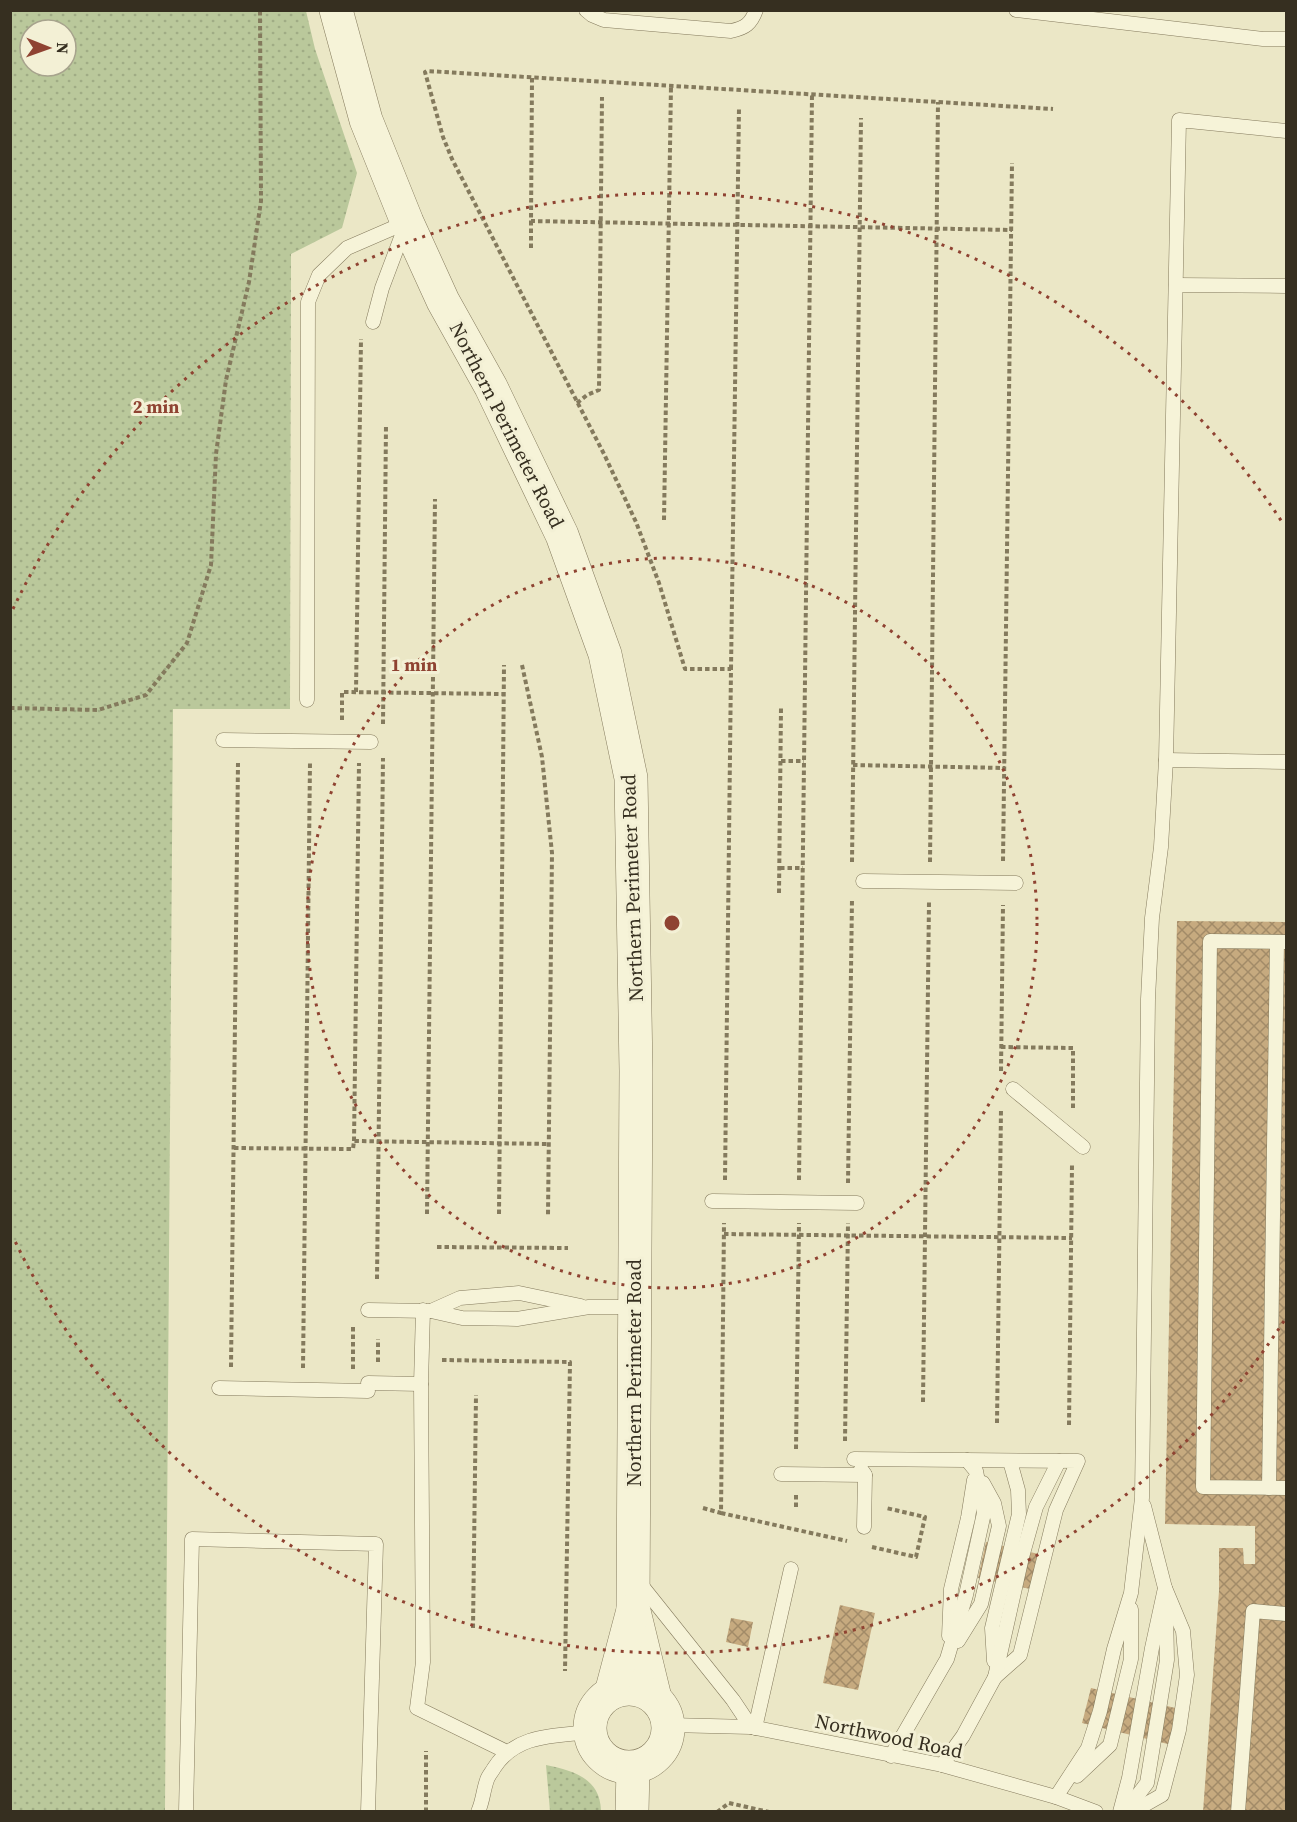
<svg xmlns="http://www.w3.org/2000/svg" width="1297" height="1822" font-family="'Source Serif 4',serif">
<style>
.grass{fill:url(#grass-dots);fill-rule:evenodd}
.building{fill:url(#building-cross-hatch)}
.lines{fill:none;stroke-linecap:round;stroke-linejoin:round}
.service-casing{stroke:#847a5d;stroke-width:15}
.tertiary-casing{stroke:#847a5d;stroke-width:34}
.path{stroke:#847a5d;stroke-width:4;stroke-dasharray:4.5 3;stroke-linecap:butt}
.service{stroke:#f6f3d8;stroke-width:14}
.tertiary{stroke:#f6f3d8;stroke-width:33}
.ring{fill:none;stroke:#8f4332;stroke-width:3;stroke-dasharray:3 6}
.labels{text-anchor:middle;dominant-baseline:central;stroke-width:6;stroke-linejoin:round;paint-order:stroke}
.street-label{font-size:20px;fill:#362f20;stroke:#f3f0d5}
.centre{fill:#8f4332;stroke:#f3f0d5;stroke-width:3}
.ring-label{font-size:18px;text-anchor:middle;font-weight:bold;fill:#8f4332;stroke:#f3f0d5;stroke-width:6;stroke-linejoin:round;paint-order:stroke}
</style>
<defs>
<pattern id="grass-dots" width="8" height="8" patternUnits="userSpaceOnUse" patternTransform="scale(1.5)"><rect width="8" height="8" fill="#bac89b"/><path d="M2 2h.1M6 6h.1" fill="none" stroke="#a0ac85" stroke-width="1.8" stroke-linecap="round"/></pattern>
<pattern id="building-cross-hatch" width="8" height="8" patternUnits="userSpaceOnUse" patternTransform="scale(1.5)"><rect width="8" height="8" fill="#c6aa7f"/><path d="M0 0l8 8M0 8l8-8" fill="none" stroke="#a28b68"/></pattern>
</defs>
<rect width="100%" height="100%" fill="#ebe7c6"/>
<g class="grass">
<path d="M11,10L306,11L315,49L357,173L342,228L291,254L290,709H173L165,1811H11ZM30,30H66V66H30Z"/>
<path d="M546,1765C574,1771 600,1778 601,1811H550Z"/>
</g>
<g class="building">
<polygon points="1177,921 1286,922 1286,1812 1203,1812 1219,1591 1219,1548 1243,1548 1244,1564 1255,1564 1255,1526 1165,1524"/>
<polygon points="986,1542 1043,1555 1035,1590 978,1578"/>
<polygon points="840,1605 875,1613 858,1690 823,1683"/>
<polygon points="731,1618 753,1622 748,1647 726,1642"/>
<polygon points="1091,1688 1188,1711 1180,1747 1082,1723"/>
</g>
<g class="lines">
<defs>
<g id="service">
<path d="M586,10L592,15L604,20L731,31C745,28 751,24 756,10"/>
<polyline points="1016,10 1263,39 1286,39"/>
<polyline points="1176,285 1286,286"/>
<polyline points="373,322 382,288 405,227"/>
<polyline points="307,700 308,302 319,275 347,248 407,222"/>
<polyline points="223,740 371,742"/>
<polyline points="1166,760 1286,762"/>
<polyline points="863,881 1016,883"/>
<polyline points="1286,942 1210,941 1203,1487 1286,1488"/>
<polyline points="1013,1089 1083,1147"/>
<polyline points="712,1201 857,1203"/>
<polyline points="368,1310 431,1311 462,1318 517,1319 589,1307 635,1307"/>
<polyline points="423,1310 421,1384 423,1662 417,1708 507,1752"/>
<polyline points="431,1311 460,1298 519,1293 581,1306"/>
<polyline points="368,1383 421,1384"/>
<polyline points="219,1388 368,1391"/>
<polyline points="854,1459 1078,1461 1056,1510 1020,1655 995,1677"/>
<polyline points="861,1469 865,1475 864,1527"/>
<polyline points="781,1474 865,1475"/>
<polyline points="1269,1488 1277,942"/>
<polyline points="638,1581 733,1700 751,1727"/>
<polyline points="949,1636 951,1589 968,1518 974,1480"/>
<polyline points="958,1641 981,1604 999,1526 994,1503 983,1483"/>
<polyline points="994,1661 992,1628 1019,1514 1018,1490 1010,1461"/>
<polyline points="669,1725 751,1727 942,1765 1056,1797 1096,1812"/>
<polyline points="755,1728 791,1569"/>
<polyline points="891,1756 947,1659 966,1595 984,1513 976,1471 967,1460"/>
<polyline points="942,1765 963,1736 995,1677 1022,1557 1036,1507 1059,1461"/>
<polyline points="1077,1776 1110,1745 1131,1659 1131,1609"/>
<polyline points="1056,1797 1088,1748 1100,1711 1114,1649 1131,1593 1142,1498 1148,999 1152,918 1161,847 1166,760 1179,120 1286,131"/>
<polyline points="186,1812 192,1539 376,1544 368,1812"/>
<path d="M478,1812C483,1801 483,1791 487,1780C488,1776 492,1772 494,1768C516,1734 553,1736 590,1732"/>
<polyline points="1120,1812 1129,1778 1152,1648 1165,1588 1144,1506"/>
<polyline points="1125,1812 1147,1783 1167,1660 1166,1608"/>
<polyline points="1132,1812 1162,1795 1179,1730 1187,1675 1183,1631 1165,1588"/>
<polyline points="1238,1812 1253,1611 1286,1614"/>
</g>
<g id="tertiary">
<polyline points="336,10 366,120 407,222 443,301 491,387 562,535 605,654 631,778 636,1071 633,1607 655,1698"/>
<circle cx="629" cy="1728" r="39"/>
<polyline points="611,1693 633,1610"/>
<polyline points="632,1812 633,1768"/>
</g>
</defs>
<use href="#service" class="service-casing"/>
<use href="#tertiary" class="tertiary-casing"/>
<g class="path">
<polyline points="532,78 531,221 1012,230"/>
<polyline points="531,221 531,248"/>
<polyline points="577,403 587,395 599,390 602,97"/>
<polyline points="664,520 671,86"/>
<polyline points="522,665 542,757 552,853 548,1215"/>
<polyline points="731,669 739,108"/>
<polyline points="356,692 361,339"/>
<polyline points="10,708 98,710 146,695 187,643 211,565 216,454 226,380 249,282 261,201 260,10"/>
<polyline points="342,720 342,692 504,694"/>
<polyline points="383,724 386,425"/>
<polyline points="781,761 804,761"/>
<polyline points="853,765 1005,768"/>
<polyline points="1003,861 1012,163"/>
<polyline points="852,862 861,118"/>
<polyline points="930,862 938,102"/>
<polyline points="780,868 803,868"/>
<polyline points="779,893 781,708"/>
<polyline points="1001,1047 1073,1048 1073,1109"/>
<polyline points="1001,1071 1003,905"/>
<polyline points="354,1141 359,763"/>
<polyline points="234,1148 353,1149 354,1141 549,1144"/>
<polyline points="725,1180 731,669 685,669 659,583 636,522 604,454 452,159 443,137 425,72 427,71 1053,109"/>
<polyline points="799,1180 812,95"/>
<polyline points="848,1183 852,899"/>
<polyline points="427,1214 435,499"/>
<polyline points="499,1214 504,665"/>
<polyline points="724,1234 1072,1238"/>
<polyline points="437,1247 568,1248"/>
<polyline points="377,1279 383,758"/>
<polyline points="442,1360 570,1362 565,1671"/>
<polyline points="378,1362 378,1339"/>
<polyline points="231,1367 238,763"/>
<polyline points="303,1368 310,763"/>
<polyline points="353,1369 353,1325"/>
<polyline points="923,1402 929,902"/>
<polyline points="997,1423 1001,1109"/>
<polyline points="1069,1425 1072,1165"/>
<polyline points="845,1441 848,1223"/>
<polyline points="796,1449 799,1223"/>
<polyline points="796,1495 796,1510"/>
<polyline points="703,1508 721,1513 724,1223"/>
<polyline points="721,1513 847,1541"/>
<polyline points="872,1547 916,1557 925,1517 886,1508"/>
<polyline points="473,1628 476,1395"/>
<polyline points="426,1812 426,1751"/>
<polyline points="717,1812 729,1803 769,1812"/>
</g>
<use href="#service" class="service"/>
<use href="#tertiary" class="tertiary"/>
</g>
<g class="ring">
<circle cx="672" cy="923" r="365"/>
<path d="M1284 1321A730 730 0 0 1 13 1237M13 609A730 730 0 0 1 1284 525"/>
</g>
<g class="labels">
<g class="street-label">
<text transform="translate(507 425) rotate(63)">Northern Perimeter Road</text>
<text transform="translate(632 888) rotate(-92)">Northern Perimeter Road</text>
<text transform="translate(634 1373) rotate(-90)">Northern Perimeter Road</text>
<text transform="translate(889 1736) rotate(12)">Northwood Road</text>
</g>
</g>
<circle cx="672" cy="923" r="9" class="centre"/>
<g class="ring-label">
<text x="156" y="413">2 min</text>
<text x="414" y="671">1 min</text>
</g>
<rect width="1297" height="1822" fill="none" stroke="#362f20" stroke-width="24"/>
<g transform="translate(48 48) rotate(91)"><circle r="28" fill="#f3f0d5" stroke="#a7a38d" stroke-width="1.5"/>
<path d="M0-4.5L10 22L0 15L-10 22Z" fill="#8f4332"/>
<text y="-9" font-size="16" font-weight="bold" text-anchor="middle" fill="#362f20">N</text>
</g>
</svg>
